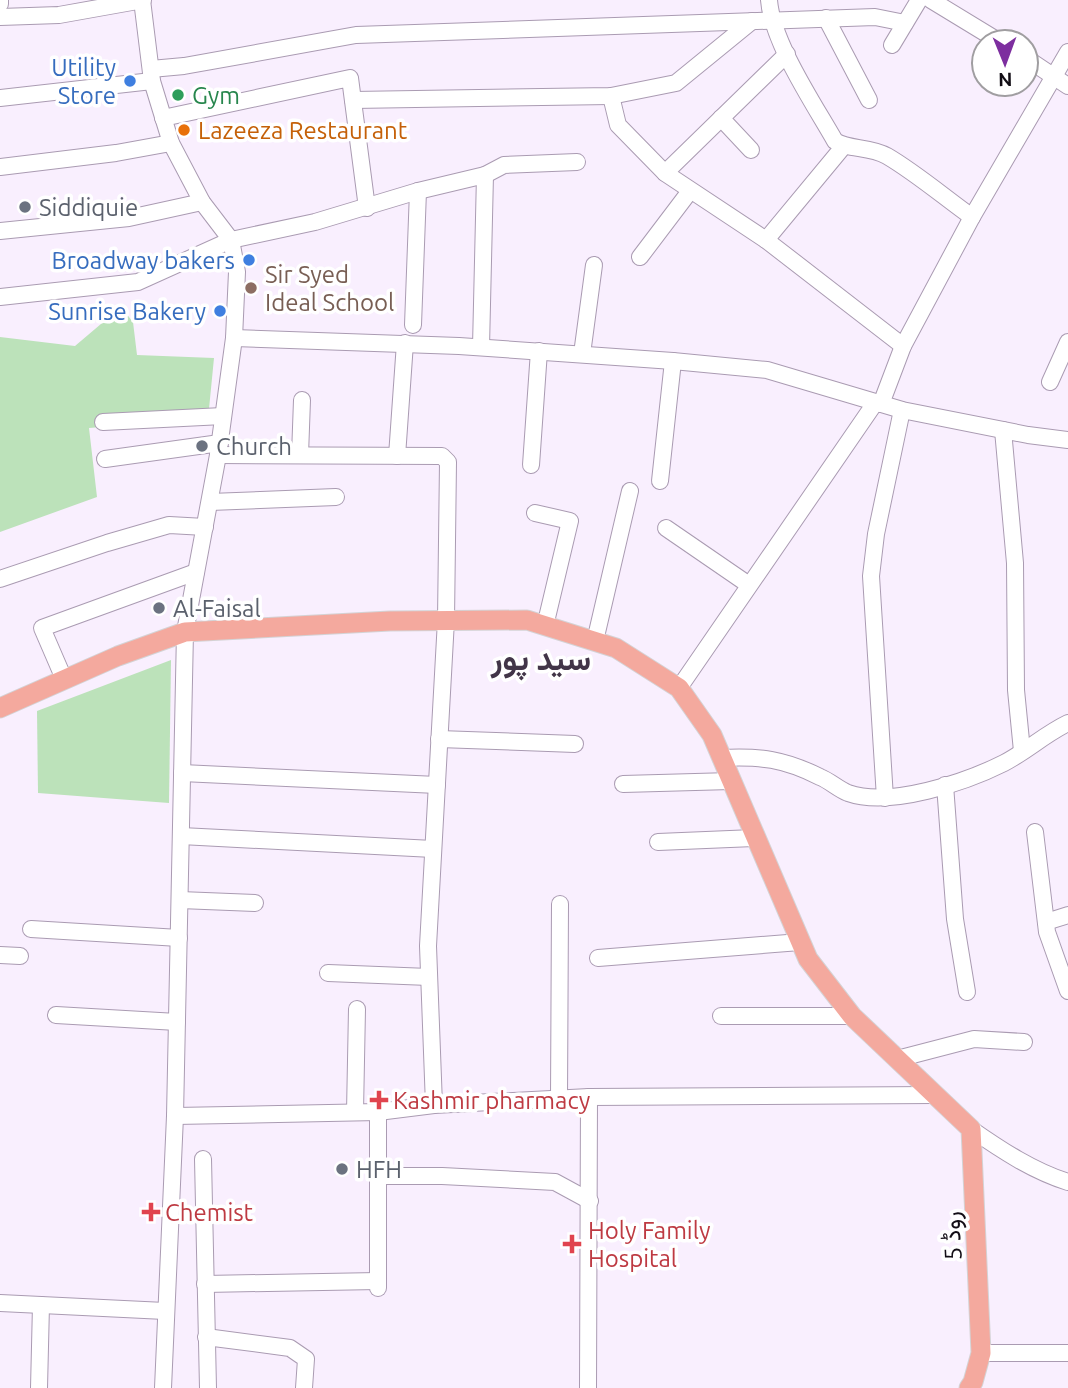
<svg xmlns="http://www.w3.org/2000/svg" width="1068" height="1388" font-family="Ubuntu,Vazirmatn,sans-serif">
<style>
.green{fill:#bce2ba}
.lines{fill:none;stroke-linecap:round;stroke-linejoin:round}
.minor-casing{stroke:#aa9bb2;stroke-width:18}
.major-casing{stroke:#d4d3d5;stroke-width:21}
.minor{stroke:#fff;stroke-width:16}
.major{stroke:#f4a99e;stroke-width:19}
.shop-dot{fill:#3f7fe0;stroke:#fff;stroke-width:2.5}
.leisure-dot{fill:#2e9e5b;stroke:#fff;stroke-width:2.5}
.food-dot{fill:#e8710a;stroke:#fff;stroke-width:2.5}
.worship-dot{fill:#6b7280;stroke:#fff;stroke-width:2.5}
.education-dot{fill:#8d6e63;stroke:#fff;stroke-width:2.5}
.health-dot{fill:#e0444e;stroke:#fff;stroke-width:2.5}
.labels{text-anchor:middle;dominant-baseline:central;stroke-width:7;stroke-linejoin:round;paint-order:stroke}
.shop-label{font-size:24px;fill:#366cbe;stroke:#fff;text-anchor:end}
.leisure-label{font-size:24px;fill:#27864d;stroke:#fff;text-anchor:start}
.food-label{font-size:24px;fill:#c56008;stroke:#fff;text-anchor:start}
.worship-label{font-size:24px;fill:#5b616d;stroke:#fff;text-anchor:start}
.education-label{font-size:24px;fill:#785e54;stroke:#fff;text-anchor:start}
.health-label{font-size:24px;fill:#be3a42;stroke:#fff;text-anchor:start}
.street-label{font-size:24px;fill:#120d15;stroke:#fff}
.district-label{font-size:32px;font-weight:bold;fill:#423548;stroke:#fff}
</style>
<rect width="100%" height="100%" fill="#f9effe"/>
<g class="green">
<polygon points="121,307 133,322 137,355 214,358 208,419 89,428 97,497 0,532 0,337 75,346"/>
<polygon points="171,660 169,803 38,793 37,711"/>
</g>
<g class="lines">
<defs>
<g id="minor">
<polyline points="142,0 152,81 171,143 202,202 231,240 237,272 234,338 218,455 185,632 175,1116 163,1388"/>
<path d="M769,0C772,42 814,104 835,141C848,150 870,146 887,156C916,173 944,197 972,217"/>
<polyline points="931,0 1000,42"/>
<polyline points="0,4 0,0"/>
<polyline points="0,17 59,15 143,0"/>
<polyline points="826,18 869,100"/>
<polyline points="892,45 919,0"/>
<polyline points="1026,58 1068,86"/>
<polyline points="151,69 184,66 356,35 875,17 905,23"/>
<polyline points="611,96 618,125 665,173 766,240 903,346"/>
<polyline points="0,98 152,81"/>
<polyline points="353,100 611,96 676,83 752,21"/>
<polyline points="163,118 350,78 367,208"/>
<polyline points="721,118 751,150"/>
<polyline points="0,167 116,153 171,143"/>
<polyline points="665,173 787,54"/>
<polyline points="0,231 129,218 202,202"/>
<polyline points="766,240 843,147"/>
<polyline points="640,257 690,191"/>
<polyline points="0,297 138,282 231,240 315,222 418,191 485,175 504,165 577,162"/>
<polyline points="413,325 418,191"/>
<polyline points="234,338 459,346 673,361 767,370 902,410 1028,435 1068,440"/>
<polyline points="481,347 485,175"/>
<polyline points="582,354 594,265"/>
<polyline points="1050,382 1068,342"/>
<polyline points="881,404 903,346 972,217 1068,52"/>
<polyline points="103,422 223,416"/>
<polyline points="1003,430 1015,563 1016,690 1022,751"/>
<polyline points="218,455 442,456 448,462 446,620 428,946 434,1105"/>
<polyline points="300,455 302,400"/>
<polyline points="397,456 405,343"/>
<polyline points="105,459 220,443"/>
<polyline points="531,465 539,351"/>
<polyline points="660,481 673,361"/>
<polyline points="210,502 336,497"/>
<polyline points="535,513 570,521 545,626"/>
<polyline points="666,528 749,585"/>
<polyline points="0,579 107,543 169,525 205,527"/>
<polyline points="595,641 630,491"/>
<polyline points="64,679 42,628 196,572"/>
<polyline points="679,688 875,403"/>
<polyline points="439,739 575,744"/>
<path d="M721,758C761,756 784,759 820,777C830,781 838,789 848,793C890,808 966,782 1004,763C1027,751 1045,734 1068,723"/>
<polyline points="182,773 437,785"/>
<polyline points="623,784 731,781"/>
<polyline points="945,785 955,919 967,992"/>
<polyline points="885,798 871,576 876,534 902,410"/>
<polyline points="1035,832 1047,932 1068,991"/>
<polyline points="181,836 433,849"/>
<polyline points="658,842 754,838"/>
<polyline points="180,900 255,903"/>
<polyline points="1046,922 1068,915"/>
<polyline points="31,929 179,938"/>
<polyline points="0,955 20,956"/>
<polyline points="598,958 800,942"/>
<polyline points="328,973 429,977"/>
<polyline points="56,1015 177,1022"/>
<polyline points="721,1016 852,1016"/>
<polyline points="897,1059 974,1039 1024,1042"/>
<polyline points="559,1100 560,904"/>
<polyline points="355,1112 357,1009"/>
<polyline points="378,1112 378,1288"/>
<polyline points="175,1116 378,1112 434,1105 589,1097 934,1095"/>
<path d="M971,1129C1001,1150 1033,1171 1068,1182"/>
<polyline points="203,1159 208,1388"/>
<polyline points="378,1176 442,1176 555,1182 590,1201"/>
<polyline points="205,1284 378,1281"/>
<polyline points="0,1303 165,1311"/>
<polyline points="206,1337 290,1348 306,1359 304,1388"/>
<polyline points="981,1353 1068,1353"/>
<polyline points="39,1388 41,1305"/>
<polyline points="588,1388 589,1097"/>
</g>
<polyline id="major" points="0,708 118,656 185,632 390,621 527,620 616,648 679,688 712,735 808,959 852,1016 971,1129 981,1353 973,1382 969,1388"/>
</defs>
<use href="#minor" class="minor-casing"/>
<use href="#major" class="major-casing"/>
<use href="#minor" class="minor"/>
<use href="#major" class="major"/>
</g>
<g class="shop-dot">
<circle cx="130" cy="81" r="7"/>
<circle cx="249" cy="260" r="7"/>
<circle cx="220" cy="311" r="7"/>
</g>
<circle class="leisure-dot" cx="178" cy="95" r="7"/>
<circle class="food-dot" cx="184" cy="130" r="7"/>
<g class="worship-dot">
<circle cx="25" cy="207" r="7"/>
<circle cx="202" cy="446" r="7"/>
<circle cx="159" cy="608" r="7"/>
<circle cx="342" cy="1169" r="7"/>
</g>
<circle class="education-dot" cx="251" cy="288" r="7"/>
<g class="health-dot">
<path d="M375.5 1089.5h7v7h7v7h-7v7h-7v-7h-7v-7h7z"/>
<path d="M147.5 1201.5h7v7h7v7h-7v7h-7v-7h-7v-7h7z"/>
<path d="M568.5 1233.5h7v7h7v7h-7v7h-7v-7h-7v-7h7z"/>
</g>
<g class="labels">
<g class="shop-label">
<text x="116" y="67">Utility<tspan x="116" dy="28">Store</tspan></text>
<text x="235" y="260">Broadway bakers</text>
<text x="206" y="311">Sunrise Bakery</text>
</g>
<g class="leisure-label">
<text x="192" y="95">Gym</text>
</g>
<g class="food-label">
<text x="198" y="130">Lazeeza Restaurant</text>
</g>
<g class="worship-label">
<text x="39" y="207">Siddiquie</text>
<text x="216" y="446">Church</text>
<text x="173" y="608">Al-Faisal</text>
<text x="356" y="1169">HFH</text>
</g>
<g class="education-label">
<text x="265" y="274">Sir Syed<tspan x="265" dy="28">Ideal School</tspan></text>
</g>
<g class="health-label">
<text x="393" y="1100">Kashmir pharmacy</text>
<text x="165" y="1212">Chemist</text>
<text x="588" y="1230">Holy Family<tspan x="588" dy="28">Hospital</tspan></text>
</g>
<g class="street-label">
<text transform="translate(952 1236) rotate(-93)">روڈ 5</text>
</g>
<g class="district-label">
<text x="541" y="658">سید پور</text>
</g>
</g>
<g transform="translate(1005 63) rotate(179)"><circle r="33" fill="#ffffff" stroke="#a09ea1" stroke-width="2"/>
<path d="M0-5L12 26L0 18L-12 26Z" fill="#7d2e9f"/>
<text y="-10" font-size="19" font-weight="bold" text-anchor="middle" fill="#120d15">N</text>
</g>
</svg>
